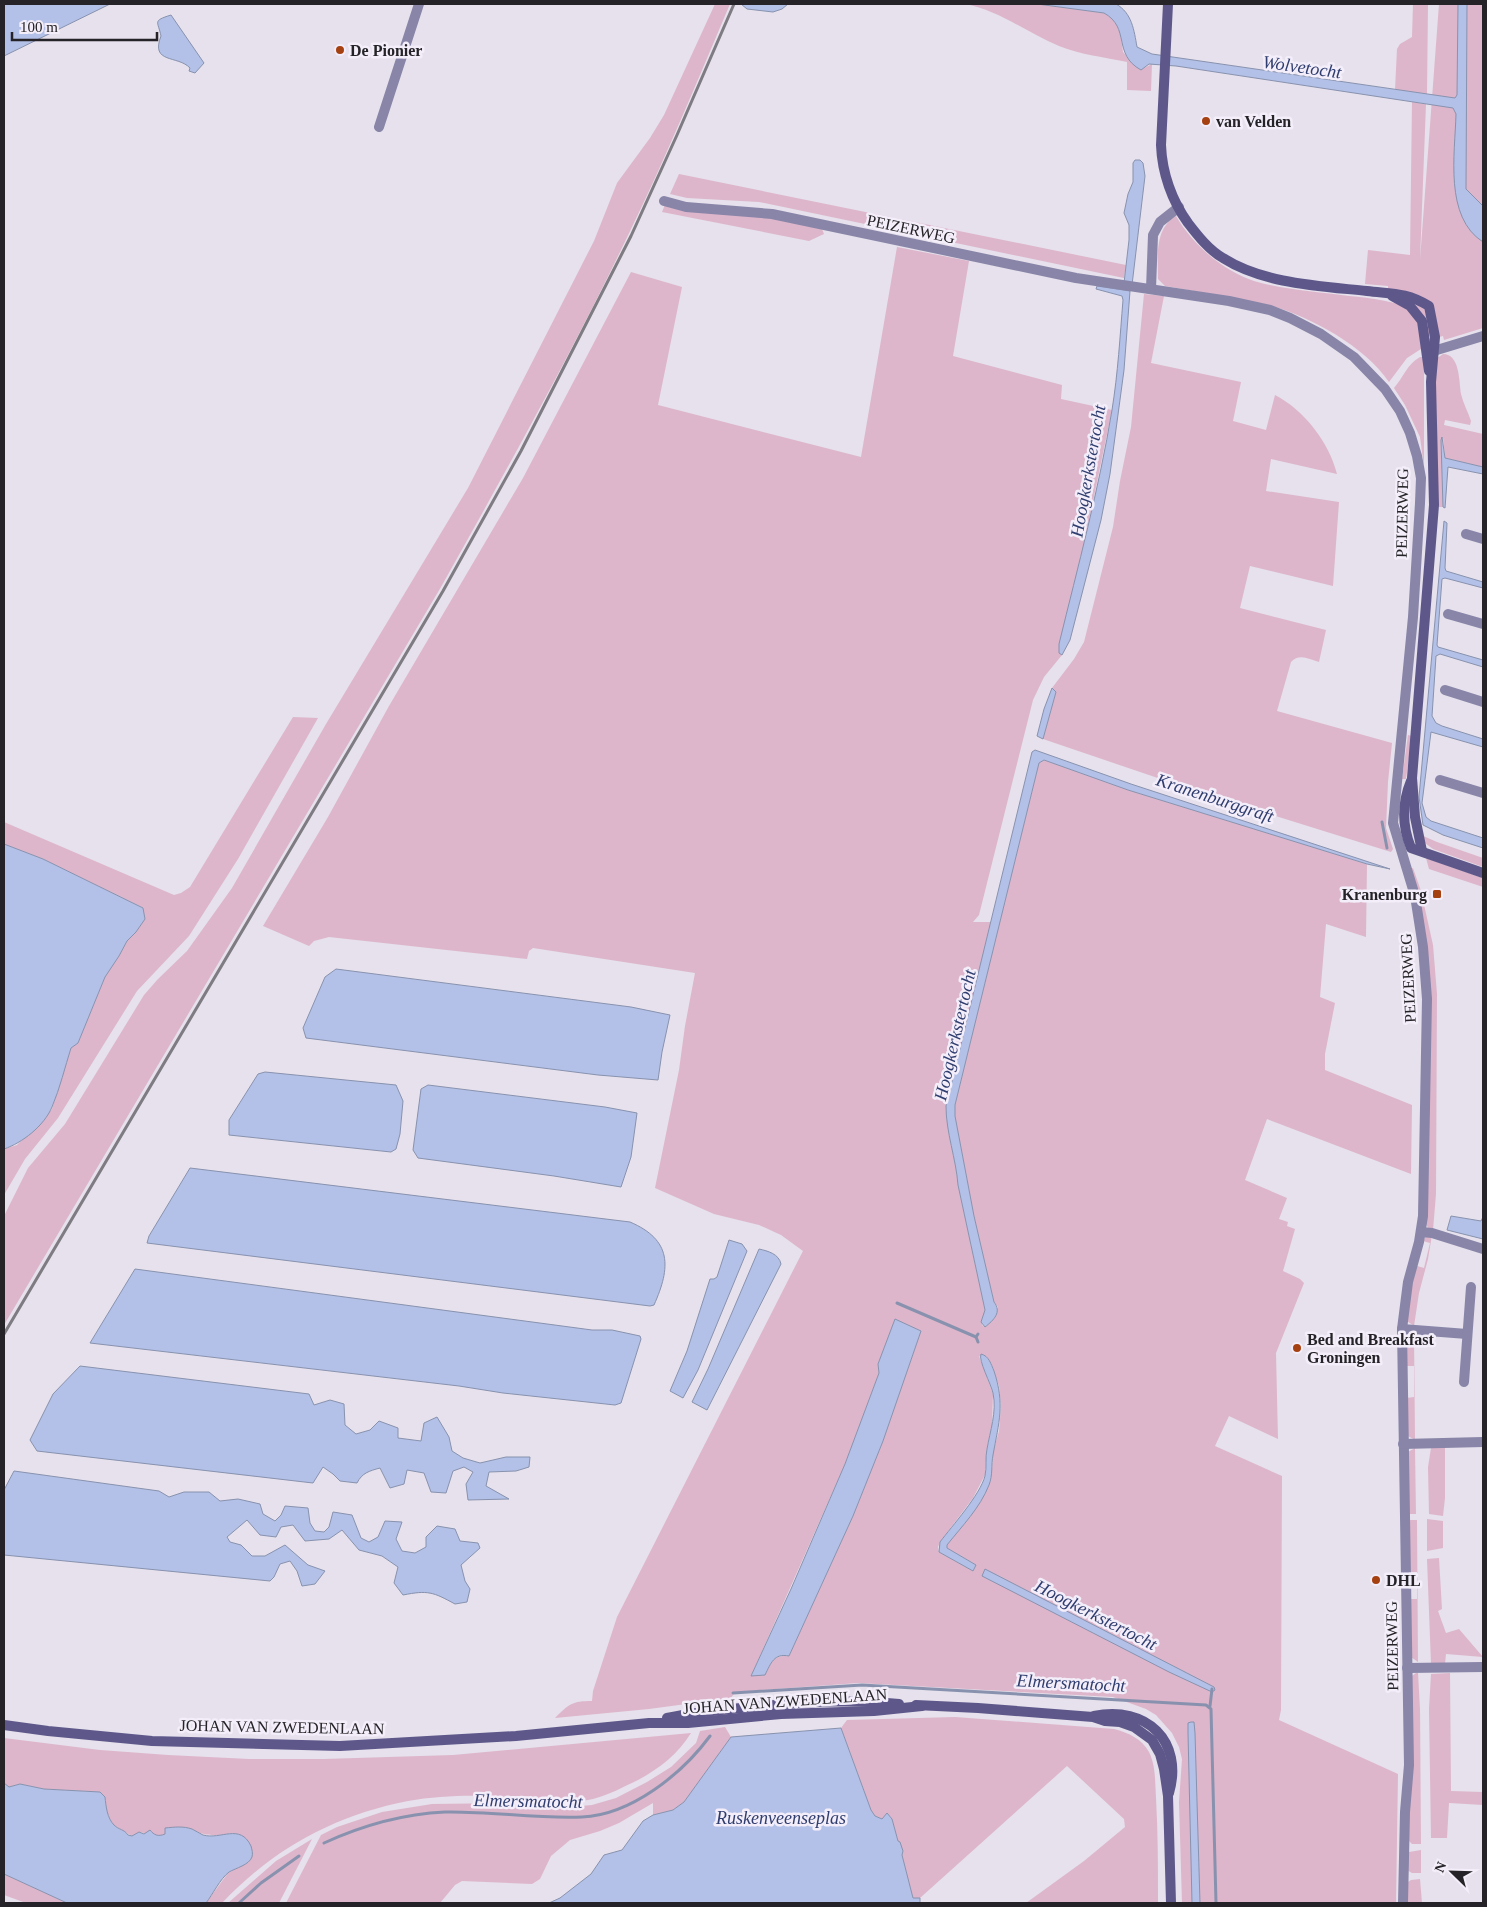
<svg xmlns="http://www.w3.org/2000/svg" width="1487" height="1907" font-family="Georgia,serif">
<style>
.green{fill:#ddb6cb;fill-rule:evenodd}
.water{fill:#b3c1e8;stroke:#8892ae}
.lines{fill:none;stroke-linecap:round;stroke-linejoin:round}
.stream{stroke:#8892ae;stroke-width:3}
.street{stroke:#8885a8;stroke-width:10}
.secondary{stroke:#5e588a;stroke-width:10}
.rail{stroke:#7e7b82;stroke-width:3}
.poi-dot{fill:#a54010;stroke:#f3eef9;stroke-width:2}
.labels{text-anchor:middle;dominant-baseline:central;stroke-width:5;stroke-linejoin:round;paint-order:stroke}
.poi-label{font-size:16px;font-weight:bold;fill:#252327;stroke:#f3eef9;text-anchor:start}
.street-label{font-size:16px;fill:#252327;stroke:#f3eef9}
.water-label{font-size:18px;font-style:italic;fill:#2f3d6f;stroke:#f3eef9}
</style>
<rect width="100%" height="100%" fill="#e6e1ec"/>
<g class="green">
<path d="M715,4H730C698,79 667,155 631,229C573,351 507,469 441,587L4,1325V1216L28,1168L65,1124L144,995L158,979L187,951L232,888L326,724L468,488L594,241L617,183L650,138L664,115Z"/>
<path d="M965,4H1037L1104,13L1111,17L1120,29L1123,52L1128,58L1137,67L1144,68L1152,64L1151,91L1127,90V62C1104,57 1081,55 1059,46C1027,33 999,10 965,4Z"/>
<polygon points="1413,4 1428,4 1427,94 1395,90 1397,49 1400,44 1412,37"/>
<path d="M1439,4H1483V328L1444,340L1443,336L1431,339L1420,322L1421,349L1407,358L1389,382C1364,345 1306,314 1264,304C1231,297 1198,292 1165,286L1158,279C1158,257 1154,229 1176,216C1192,244 1223,271 1254,281C1284,290 1318,292 1349,296C1372,298 1394,301 1416,310L1417,296L1388,290V286L1365,284L1368,250L1410,255L1412,102L1426,104L1420,260Z"/>
<polygon points="679,174 1126,265 1124,278 759,202 687,198 670,194"/>
<polygon points="666,202 751,212 822,229 824,234 809,241 662,212"/>
<path d="M897,247L969,261L953,356L1062,385L1061,399L1112,410L1061,655H1062L1044,677L1033,700L979,915L973,922H991L946,1106C946,1133 956,1158 958,1185L985,1310L982,1325L985,1327L994,1318L998,1307L994,1302L974,1216L955,1116V1105L1039,763L1044,760L1128,790L1367,864L1366,937L1326,924L1320,997L1335,1003L1325,1054V1070L1412,1105L1411,1174L1267,1119L1245,1180L1287,1198L1279,1219L1288,1222L1287,1226L1295,1229L1283,1271L1300,1279L1304,1283L1276,1353L1278,1439L1229,1416L1215,1446L1282,1476L1281,1710L1279,1720L1398,1774L1396,1903H1182L1179,1802L1182,1759L1179,1747L1172,1733L1156,1715L1146,1709L1113,1697L858,1683L735,1692L731,1698L649,1709L555,1718C569,1704 572,1701 592,1701L593,1691L617,1617L803,1251L781,1235L759,1225L714,1214L655,1188L679,1070L685,1026L695,973L533,948L529,951L527,959L329,937L314,941L309,946L263,926L328,817L389,706L523,478L631,272L682,287L658,405L861,457ZM895,1320L921,1331L883,1441L853,1516L789,1656C774,1654 763,1667 751,1676L845,1464L879,1373L878,1364ZM979,1356L991,1363L999,1386L1001,1406L999,1431L993,1452L992,1469L967,1520L947,1545V1548L976,1565L973,1571L939,1552L938,1547L940,1542L973,1498L985,1475L987,1447L992,1425L993,1394Z"/>
<path d="M1144,294L1164,296L1151,363L1241,382L1233,421L1266,430L1275,395C1304,410 1329,442 1337,474L1271,459L1266,491L1339,502L1333,586L1250,566L1240,608L1326,630L1319,662C1309,659 1299,653 1291,662L1277,711L1392,743L1388,782L1386,828L1393,849L1391,852L1196,791L1043,739L1056,692L1052,688L1074,659L1084,642L1113,527L1120,481L1131,427Z"/>
<path d="M1443,354C1460,354 1459,381 1461,394C1463,403 1468,412 1471,421L1470,425L1445,420L1444,425L1483,434V467L1445,458L1443,438L1441,440L1444,507H1438L1435,370L1436,359Z"/>
<path d="M1420,357H1424V467L1420,437L1405,405L1394,388C1403,378 1407,364 1420,357Z"/>
<polygon points="293,717 318,718 238,859 189,936 137,991 58,1118 25,1159 4,1195 4,1149 17,1145 52,1109 71,1048 78,1043 105,977 119,956 127,941 136,932 145,919 143,908 43,859 4,844 4,822 174,895 181,893 190,887"/>
<polygon points="1408,735 1412,736 1406,779 1402,779"/>
<polygon points="1421,835 1437,842 1483,858 1483,867 1433,849 1425,843"/>
<polygon points="1426,858 1483,878 1483,887 1429,869"/>
<polygon points="1413,868 1421,891 1433,945 1437,994 1436,1194 1433,1230 1428,1228 1426,1224 1430,999 1411,869"/>
<polygon points="1432,1235 1428,1259 1419,1293 1414,1326 1407,1321 1411,1288 1417,1266 1424,1268 1430,1243 1423,1241 1426,1236"/>
<polygon points="1414,1334 1415,1440 1408,1436 1406,1398 1414,1397 1414,1366 1406,1366 1407,1340"/>
<polygon points="1445,1447 1445,1498 1443,1516 1429,1514 1428,1467 1431,1448"/>
<polygon points="1415,1448 1416,1514 1408,1514 1408,1452"/>
<polygon points="1427,1519 1443,1521 1443,1548 1427,1551"/>
<polygon points="1408,1520 1417,1520 1418,1662 1411,1657 1409,1599 1417,1599 1417,1572 1409,1572"/>
<polygon points="1439,1558 1442,1609 1438,1611 1446,1633 1459,1629 1483,1657 1446,1654 1445,1664 1431,1664 1427,1559"/>
<polygon points="1416,1673 1418,1673 1420,1709 1421,1844 1412,1844 1408,1840 1412,1676"/>
<polygon points="1450,1673 1451,1791 1483,1792 1483,1805 1449,1803 1447,1838 1431,1838 1429,1709 1431,1674"/>
<path d="M955,1717L1114,1729C1129,1733 1142,1739 1149,1752C1156,1766 1155,1783 1156,1798C1158,1833 1158,1868 1158,1903H1026L1084,1861L1125,1827L1124,1819L1067,1766L920,1898H913L902,1855L903,1851L898,1841L892,1819L887,1813L882,1819L875,1816L871,1810L841,1728L847,1720Z"/>
<polygon points="725,1727 731,1737 684,1802 673,1810 653,1815 653,1803 619,1823 600,1831 570,1840 551,1856 540,1879 532,1884 462,1881 455,1885 440,1903 286,1903 321,1835 337,1827 382,1812 432,1804 508,1803 560,1808 592,1805 616,1798 647,1782 671,1767 696,1743 700,1731"/>
<path d="M691,1733C678,1754 660,1768 638,1780C623,1787 609,1795 593,1799C566,1805 537,1799 510,1797C477,1795 441,1795 408,1801C335,1815 273,1849 222,1903H206L228,1873L249,1861L233,1833C217,1836 206,1837 191,1829L160,1836L139,1832L132,1836L113,1825L106,1811L105,1797L100,1792L44,1789L20,1784L9,1787L4,1783V1738L100,1750L168,1755L249,1759H324L453,1755Z"/>
<polygon points="312,1839 279,1903 228,1903 276,1861"/>
<polygon points="1421,1850 1421,1873 1412,1873 1407,1870 1409,1852"/>
<polygon points="4,1874 67,1903 26,1903 4,1895"/>
<polygon points="1420,1879 1422,1903 1407,1903 1408,1882 1411,1880"/>
</g>
<g class="water">
<polygon points="4,4 110,4 4,56"/>
<polygon points="741,4 788,4 782,9 773,12 747,9"/>
<path d="M1037,4H1116C1132,13 1134,30 1137,47L1152,54L1455,98L1457,95L1458,4H1467L1466,189L1483,206V242C1444,217 1455,154 1456,114L1453,108L1176,66L1149,64L1141,70C1112,54 1131,28 1104,13Z"/>
<path d="M171,15L204,63L195,73L189,71L190,68C178,55 150,64 161,36C158,21 152,21 171,15Z"/>
<polygon points="1135,160 1140,160 1143,163 1145,176 1132,285 1124,283 1129,240 1129,225 1124,213 1128,194 1133,182 1133,163"/>
<path d="M1097,286L1130,291L1124,370L1110,474L1101,520L1070,640L1062,655L1059,653V644C1078,566 1099,489 1112,410C1118,373 1120,336 1123,300L1122,296L1096,289Z"/>
<polygon points="1442,437 1445,458 1483,467 1483,474 1448,467 1445,508 1443,507 1441,440"/>
<polygon points="1444,521 1447,523 1445,568 1446,571 1483,582 1483,588 1445,578 1442,579 1437,645 1438,647 1483,660 1483,667 1440,654 1436,656 1432,716 1436,723 1442,726 1483,739 1483,747 1431,732 1422,803 1426,817 1431,821 1483,838 1483,848 1443,835 1423,825 1419,797"/>
<polygon points="1052,688 1056,692 1043,739 1037,736 1044,709"/>
<path d="M1035,750L1131,784L1390,869L1367,864L1128,790L1044,760L1039,763L955,1105V1116L974,1216L994,1302C1002,1312 994,1320 985,1327L981,1322L985,1310L958,1185C956,1158 946,1133 946,1106L1032,752Z"/>
<path d="M4,844L43,859L143,908L145,919L136,932L127,941L119,956L105,977L78,1043L71,1048C65,1067 60,1088 52,1107C44,1126 22,1143 4,1149Z"/>
<polygon points="336,969 631,1007 670,1015 662,1052 658,1080 598,1075 306,1038 303,1028 325,977"/>
<polygon points="265,1072 396,1085 403,1101 400,1134 396,1149 391,1152 229,1135 229,1120 258,1074"/>
<polygon points="428,1085 605,1107 637,1113 631,1157 621,1187 554,1176 418,1158 413,1150 421,1089"/>
<path d="M190,1168L630,1222C672,1240 671,1267 654,1305L650,1306L147,1243L149,1236Z"/>
<polygon points="1451,1216 1481,1221 1483,1217 1483,1239 1447,1230"/>
<polygon points="729,1240 742,1244 747,1251 698,1370 683,1398 670,1391 687,1351 710,1279 714,1279 717,1277"/>
<path d="M759,1249C768,1251 779,1254 781,1264L707,1410L692,1402L708,1369Z"/>
<polygon points="135,1269 592,1330 612,1330 640,1336 641,1339 621,1403 615,1405 503,1393 459,1386 90,1343"/>
<path d="M895,1319L921,1331L883,1441L853,1516L789,1656C774,1653 771,1663 765,1675L751,1676L791,1589L845,1464L879,1373L878,1364Z"/>
<path d="M981,1354C989,1356 991,1364 994,1371C1005,1404 999,1422 993,1455C991,1465 993,1475 989,1485C980,1508 962,1526 947,1545V1548L976,1565L973,1571L939,1552L940,1542C952,1526 980,1495 985,1476C987,1467 985,1458 987,1449C990,1431 997,1412 993,1393C991,1384 978,1360 981,1354Z"/>
<path d="M80,1366L309,1394L314,1405L330,1400L344,1404L345,1425L356,1434L370,1430L379,1421L398,1428V1438L421,1441L424,1423L437,1417L449,1437L452,1451L463,1458L480,1463L506,1457H530L529,1467L516,1471L489,1472L486,1486L509,1499L468,1500L466,1484L473,1472L464,1467L453,1471L446,1493L431,1492L424,1473L407,1470L404,1484L390,1488L380,1468C369,1471 362,1473 357,1483L340,1481L333,1474L323,1467L313,1483L37,1451L30,1440L53,1394Z"/>
<path d="M14,1471L159,1491L169,1497L184,1492H209L220,1501L238,1499L260,1504L263,1514L275,1521L281,1515L285,1506L308,1508L310,1523L315,1531L324,1532L329,1527L333,1512L352,1515L361,1538L369,1542L378,1537L385,1521L402,1522L396,1539L402,1551L415,1553L426,1547V1537L437,1526L455,1529L460,1541L478,1543L480,1548L461,1565L465,1581L470,1589L467,1602L455,1604C433,1592 428,1590 403,1595L394,1583L398,1567L382,1556L359,1550L342,1530L329,1539L305,1541L293,1525L281,1527L276,1537L260,1535L247,1520L227,1537L230,1542L241,1545L252,1556H265L285,1545L308,1565L325,1571L315,1584L302,1586L297,1571L290,1561L280,1564L274,1577L270,1581L4,1555V1490Z"/>
<polygon points="985,1569 1214,1687 1215,1690 1212,1692 1169,1672 982,1576"/>
<polygon points="1191,1722 1194,1722 1195,1733 1200,1903 1192,1903 1188,1733 1188,1723"/>
<polygon points="841,1728 871,1810 875,1816 882,1819 887,1813 892,1819 898,1841 900,1842 903,1851 902,1855 913,1898 920,1898 920,1903 549,1903 560,1898 591,1874 604,1855 622,1850 643,1821 653,1815 673,1810 684,1802 731,1737"/>
<path d="M4,1783L9,1787L20,1784L44,1789L100,1792L105,1797C106,1806 107,1818 114,1825C119,1830 124,1829 128,1835L132,1836L139,1832L144,1834L150,1830C154,1835 158,1837 165,1834V1828C175,1827 183,1826 192,1829C196,1831 199,1833 203,1835C221,1840 240,1823 251,1846C252,1850 253,1853 252,1857C249,1865 236,1868 229,1872C220,1879 213,1894 206,1903H67L4,1874Z"/>
</g>
<g class="lines">
<g class="stream">
<polyline points="1382,822 1387,848"/>
<polyline points="897,1303 976,1337"/>
<polyline points="978,1334 976,1337 978,1342"/>
<polyline points="733,1693 862,1685 1206,1705 1211,1709 1216,1903"/>
<polyline points="1210,1706 1212,1689"/>
<path d="M324,1843C361,1826 403,1814 445,1812C490,1811 536,1819 582,1817C631,1815 682,1774 710,1736"/>
<polyline points="239,1903 261,1883 299,1856"/>
</g>
<g class="street">
<polyline points="379,127 419,4"/>
<polyline points="664,201 686,207 772,214 1076,278 1229,301 1270,310 1290,318 1321,334 1354,357 1385,389 1400,411 1410,433 1417,456 1421,478 1420,503 1413,617 1393,823 1415,896 1423,947 1427,999 1423,1216 1419,1242 1408,1282 1402,1329 1409,1765 1405,1812 1403,1903"/>
<polyline points="1151,289 1153,235 1160,222 1179,207"/>
<polyline points="1427,353 1483,336"/>
<polyline points="1466,534 1483,539"/>
<polyline points="1448,614 1483,624"/>
<polyline points="1445,690 1483,702"/>
<polyline points="1440,780 1483,793"/>
<polyline points="1421,1232 1432,1233 1483,1249"/>
<polyline points="1402,1329 1467,1334"/>
<polyline points="1464,1382 1471,1287"/>
<polyline points="1403,1444 1483,1442"/>
<polyline points="1407,1668 1483,1667"/>
</g>
<g class="secondary">
<path d="M1168,4L1161,145C1162,173 1172,201 1188,223C1198,236 1209,250 1223,258C1264,284 1320,286 1367,291C1392,294 1406,292 1429,306L1435,337L1431,382L1434,505L1412,778L1415,817L1422,851"/>
<polyline points="1392,296 1410,306 1422,321 1429,371"/>
<path d="M1411,781C1402,803 1402,826 1411,848L1483,873"/>
<polyline points="916,1705 978,1708 1093,1717 1105,1721 1120,1722 1134,1727 1152,1740 1160,1754 1164,1769 1168,1796 1171,1903"/>
<path d="M1094,1716C1146,1705 1184,1741 1169,1793"/>
<path d="M667,1718C698,1711 730,1709 762,1706C807,1702 853,1699 899,1704"/>
<polyline points="4,1725 48,1731 152,1741 340,1746 516,1736 649,1723 688,1723 781,1714 874,1711 922,1706"/>
</g>
<polyline class="rail" points="4,1334 443,591 521,451 631,236 677,135 734,4"/>
</g>
<g class="poi-dot">
<circle cx="340" cy="50" r="5"/>
<circle cx="1206" cy="121" r="5"/>
<rect x="1432" y="889" width="10" height="10" rx="2.5"/>
<circle cx="1297" cy="1348" r="5"/>
<circle cx="1376" cy="1580" r="5"/>
</g>
<g class="labels">
<g class="poi-label">
<text x="350" y="50">De Pionier</text>
<text x="1216" y="121">van Velden</text>
<text x="1427" y="894" text-anchor="end">Kranenburg</text>
<text x="1307" y="1339">Bed and Breakfast<tspan x="1307" dy="18">Groningen</tspan></text>
<text x="1386" y="1580">DHL</text>
</g>
<g class="street-label">
<text transform="translate(911 229) rotate(12)">PEIZERWEG</text>
<text transform="translate(1402 513) rotate(-89)">PEIZERWEG</text>
<text transform="translate(1408 978) rotate(-93)">PEIZERWEG</text>
<text transform="translate(1392 1646) rotate(-91)">PEIZERWEG</text>
<text transform="translate(785 1701) rotate(-4)">JOHAN VAN ZWEDENLAAN</text>
<text transform="translate(282 1727) rotate(1)">JOHAN VAN ZWEDENLAAN</text>
</g>
<g class="water-label">
<text transform="translate(1302 67) rotate(8)">Wolvetocht</text>
<text transform="translate(1088 471) rotate(-80)">Hoogkerkstertocht</text>
<text transform="translate(1215 798) rotate(18)">Kranenburggraft</text>
<text transform="translate(955 1035) rotate(-77)">Hoogkerkstertocht</text>
<text transform="translate(1096 1615) rotate(27)">Hoogkerkstertocht</text>
<text transform="translate(1071 1683) rotate(3)">Elmersmatocht</text>
<text transform="translate(528 1801) rotate(1)">Elmersmatocht</text>
<text x="781" y="1818">Ruskenveenseplas</text>
</g>
</g>
<rect width="1487" height="1907" fill="none" stroke="#252327" stroke-width="10"/>
<g transform="translate(1452 1872) rotate(293)" stroke="#f3eef9" stroke-width="4" paint-order="stroke">
<path d="M0-4L9 19L0 12L-9 19Z" fill="#252327"/>
<text y="-8" font-size="14" font-weight="bold" text-anchor="middle" fill="#252327">N</text>
</g>
<path d="M12 32v8h145v-8" fill="none" stroke="#252327" stroke-width="2.5"/>
<text x="20" y="32" font-size="15" fill="#252327" stroke="#f3eef9" stroke-width="4" paint-order="stroke">100 m</text>
</svg>
